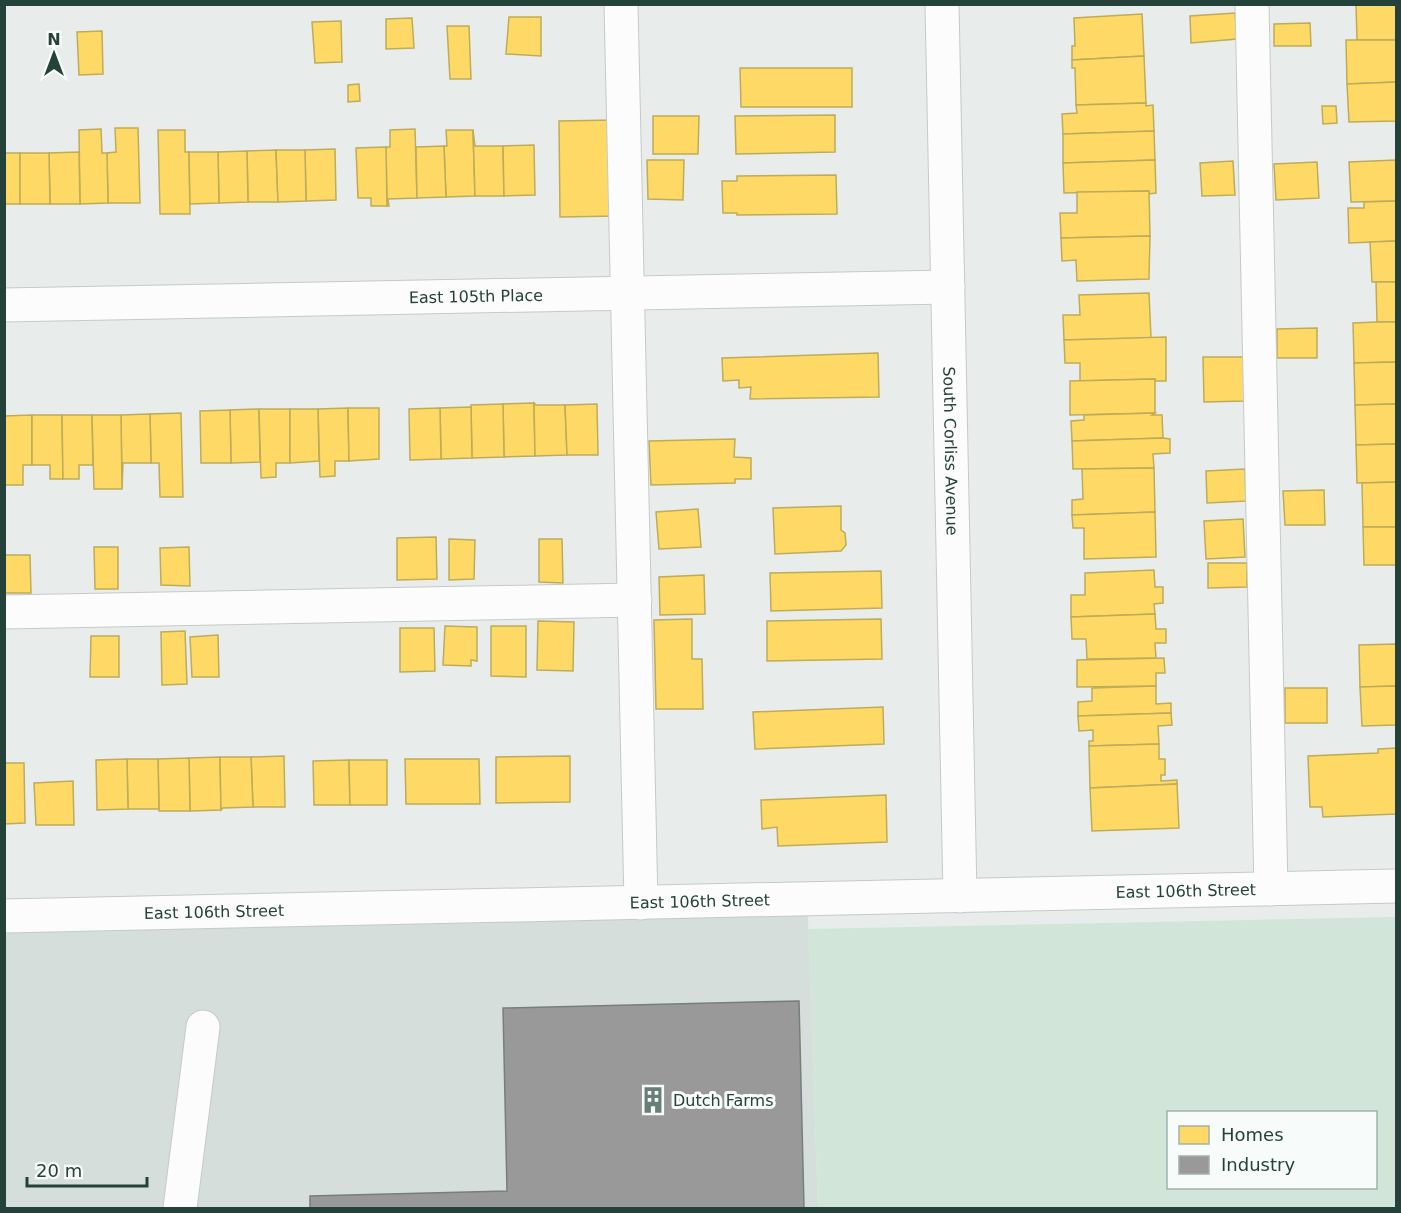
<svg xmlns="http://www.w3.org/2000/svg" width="1401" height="1213" font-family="'DejaVu Sans',sans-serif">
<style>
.built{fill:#d6dedb}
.green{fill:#d1e6d8;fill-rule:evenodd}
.homes{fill:#ffd966;stroke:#bdac59;stroke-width:1.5}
.industry{fill:#999;stroke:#767f7c;stroke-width:1.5}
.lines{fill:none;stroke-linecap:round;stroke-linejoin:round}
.minor-casing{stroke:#c5cac8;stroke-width:35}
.minor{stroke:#fcfcfc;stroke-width:33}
.labels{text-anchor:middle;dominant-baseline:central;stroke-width:6;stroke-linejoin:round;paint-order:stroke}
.street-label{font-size:16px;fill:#24423a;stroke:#f7fbf9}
.poi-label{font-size:16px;fill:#24423a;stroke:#f7fbf9;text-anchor:start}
</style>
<rect width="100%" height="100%" fill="#e8edeb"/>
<polygon class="built" points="807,892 818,1208 5,1208 4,910"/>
<path class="green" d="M1396,917V1208H818L808,929ZM1168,1112H1376V1188H1168Z"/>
<g class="homes">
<polygon points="1356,4 1396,4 1396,40 1357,40"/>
<polygon points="1235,13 1237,39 1191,43 1190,16"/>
<polygon points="1142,14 1144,56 1072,60 1072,46 1075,46 1074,18"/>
<polygon points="509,17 541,17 541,56 506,54"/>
<polygon points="412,18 414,48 386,49 386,19"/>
<polygon points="341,21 342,62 315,63 312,22"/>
<polygon points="1310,23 1311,46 1274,46 1274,24"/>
<polygon points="447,26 469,26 471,79 450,79"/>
<polygon points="102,31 103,74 79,75 77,32"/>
<polygon points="1346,40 1396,40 1396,82 1347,84"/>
<polygon points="1144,56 1146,103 1076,105 1075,68 1072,68 1072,60"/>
<polygon points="740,68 852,68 852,107 741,107"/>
<polygon points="1396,82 1396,121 1349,122 1347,84"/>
<polygon points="359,84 360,101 348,102 348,85"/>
<polygon points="1146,103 1146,106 1153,105 1154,131 1063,134 1062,114 1077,113 1076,105"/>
<polygon points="1322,106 1336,106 1337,123 1323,124"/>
<polygon points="835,115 835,152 736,154 735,116"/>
<polygon points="653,116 699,116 698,154 653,154"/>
<polygon points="614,120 615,216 560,217 559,121"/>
<polygon points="115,128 138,128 140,203 108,203 107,153 116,152"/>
<polygon points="101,129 102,153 107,153 108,203 80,204 79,130"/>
<polygon points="415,129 417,198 388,199 389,206 387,206 386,147 390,147 390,130"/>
<polygon points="158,130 185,130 185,152 189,152 190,214 160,214"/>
<polygon points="446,130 473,130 475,196 446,197 444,146 447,146"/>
<polygon points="473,130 475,146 503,146 504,196 475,196"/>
<polygon points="1154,131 1155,160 1063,163 1063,134"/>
<polygon points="534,145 535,195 504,196 503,146"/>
<polygon points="444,146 446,197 417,198 416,147"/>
<polygon points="386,147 387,206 371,206 371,198 358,198 356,148"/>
<polygon points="335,149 336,200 306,201 305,150"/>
<polygon points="276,150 278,202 248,202 247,151"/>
<polygon points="276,150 305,150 306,201 278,202"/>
<polygon points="247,151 248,202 219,203 218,152"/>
<polygon points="79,152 80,204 50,204 49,153"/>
<polygon points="189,152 218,152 219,203 190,204"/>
<rect x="4" y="153" width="16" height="51"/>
<polygon points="20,153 49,153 50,204 20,204"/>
<polygon points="647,160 684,160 683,200 648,199"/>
<polygon points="1155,160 1156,193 1149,194 1149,191 1064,193 1063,163"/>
<polygon points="1396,160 1396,201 1351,202 1349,162"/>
<polygon points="1233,161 1235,195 1202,196 1200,163"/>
<polygon points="1317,162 1319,198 1276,200 1274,164"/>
<polygon points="836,175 837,214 737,215 737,213 723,213 722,181 737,181 737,176"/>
<polygon points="1149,191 1150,236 1061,238 1060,213 1077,213 1077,192"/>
<polygon points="1396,201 1396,241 1349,243 1348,208 1364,208 1364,202"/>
<polygon points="1150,236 1149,279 1077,281 1076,260 1062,261 1061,238"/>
<polygon points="1396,241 1396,282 1372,282 1370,242"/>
<polygon points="1376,282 1396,282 1396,322 1377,322"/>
<polygon points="1149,293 1151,338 1064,340 1063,315 1080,315 1079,295"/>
<polygon points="1377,322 1396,322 1396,362 1354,363 1353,323"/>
<polygon points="1317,328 1317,358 1277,358 1277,329"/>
<polygon points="1166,337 1166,381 1155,381 1155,379 1080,381 1080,363 1065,363 1064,340"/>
<polygon points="878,353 879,397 750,399 751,387 739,388 739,380 723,381 722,358"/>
<polygon points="1203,357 1245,357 1245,401 1204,402"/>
<polygon points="1396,362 1396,404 1355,405 1354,363"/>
<polygon points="1155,379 1155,413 1070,415 1070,381"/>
<polygon points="534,403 535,456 504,457 503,404"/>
<polygon points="534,403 536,405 565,405 567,455 535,456"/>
<polygon points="503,404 504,457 472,458 471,405"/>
<polygon points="597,404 598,455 567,455 565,405"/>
<polygon points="1396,404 1396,444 1356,445 1355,405"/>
<polygon points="471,407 472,458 441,459 440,408"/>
<polygon points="348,408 349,461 335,461 335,476 320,477 318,409"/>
<polygon points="348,408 379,408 379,459 349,461"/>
<polygon points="440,408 441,459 410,460 409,409"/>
<polygon points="259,409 260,462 231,463 230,410"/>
<polygon points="259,409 290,409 290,463 276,463 276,477 261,478"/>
<polygon points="290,409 318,409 319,461 290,463"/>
<polygon points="230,410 231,463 201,463 200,411"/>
<polygon points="181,413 183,497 160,497 159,463 151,463 150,414"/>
<polygon points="1155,413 1152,415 1162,415 1163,438 1072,441 1071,421 1084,420 1084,415"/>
<polygon points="150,414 151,463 123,463 122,489 121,415"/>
<polygon points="32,415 32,465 23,465 23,485 4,485 4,416"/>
<polygon points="32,415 62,415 63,479 50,479 50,465 32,465"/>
<polygon points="62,415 92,415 93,465 79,465 79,479 63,479"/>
<polygon points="92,415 121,415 122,489 94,489"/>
<polygon points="1163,438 1170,439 1170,453 1153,454 1154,468 1073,469 1072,441"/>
<polygon points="735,439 734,457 751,458 751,479 735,479 735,483 651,485 649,441"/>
<polygon points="1396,444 1396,482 1357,483 1356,445"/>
<polygon points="1154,468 1155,512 1072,515 1072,500 1083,499 1082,469"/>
<polygon points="1245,469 1246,501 1207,503 1206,471"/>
<polygon points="1396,482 1396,527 1363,527 1362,483"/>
<polygon points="1324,490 1325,525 1285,525 1283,491"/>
<polygon points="841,506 841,530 845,533 846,545 841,551 775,554 773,508"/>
<polygon points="698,509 701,547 659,549 656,512"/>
<polygon points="1155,512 1156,557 1084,559 1084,528 1073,528 1072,515"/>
<polygon points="1243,519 1245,557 1206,559 1204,521"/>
<polygon points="1363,527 1396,527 1396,565 1364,565"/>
<polygon points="436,537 437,579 397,580 397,538"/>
<polygon points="449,539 475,540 474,579 449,580"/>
<polygon points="539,539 562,539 563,583 539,582"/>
<polygon points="94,547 118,547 118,589 95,589"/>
<polygon points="189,547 190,586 161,585 160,548"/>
<polygon points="4,555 30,555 31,593 4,593"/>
<polygon points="1208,563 1247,563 1247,587 1208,588"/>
<polygon points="1154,570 1155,587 1163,587 1163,603 1154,604 1155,614 1071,617 1071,595 1085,595 1085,573"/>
<polygon points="881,571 882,608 771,611 770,573"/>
<polygon points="704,575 705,614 660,615 659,577"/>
<polygon points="1155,614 1156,629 1166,629 1166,643 1155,643 1156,658 1087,659 1086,639 1072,639 1071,617"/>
<polygon points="692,619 692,659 702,659 703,709 656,709 654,620"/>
<polygon points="881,619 882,659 767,661 767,621"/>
<polygon points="538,621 574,622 573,671 537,670"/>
<polygon points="445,626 477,627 477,661 471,660 471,666 443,665"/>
<polygon points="491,626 526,626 526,677 491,676"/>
<polygon points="400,628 434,628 435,671 400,672"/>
<polygon points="185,631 187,684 162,685 161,632"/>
<polygon points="218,635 219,677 192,677 190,637"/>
<polygon points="91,636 119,636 119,677 90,677"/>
<polygon points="1396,644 1396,686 1360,687 1359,645"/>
<polygon points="1164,658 1165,673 1156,673 1156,686 1077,687 1077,660"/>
<polygon points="1156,686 1156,704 1171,703 1171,713 1078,716 1078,702 1092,701 1092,688"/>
<polygon points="1396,686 1396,725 1362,726 1360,687"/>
<rect x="1285" y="688" width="42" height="35"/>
<polygon points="883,707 884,744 755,749 753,712"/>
<polygon points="1171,713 1172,725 1158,726 1159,744 1089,746 1089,741 1093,741 1093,730 1079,731 1078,716"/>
<polygon points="1159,744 1159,759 1165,759 1165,775 1161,775 1161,781 1177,780 1177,784 1090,788 1089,746"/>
<polygon points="1396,748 1396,814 1323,817 1322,807 1310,807 1308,756 1378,753 1378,749"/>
<polygon points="284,756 285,807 253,807 251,757"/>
<polygon points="570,756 570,802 496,803 496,757"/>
<polygon points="220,757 221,810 190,811 189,758"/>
<polygon points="220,757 251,757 253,807 223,808 221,810"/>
<polygon points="189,758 190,811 159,811 158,759"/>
<polygon points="127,759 158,759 159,809 128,809"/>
<polygon points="127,759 128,809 97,810 96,760"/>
<polygon points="405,759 479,759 480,804 406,804"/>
<polygon points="349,760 350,805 314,805 313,761"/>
<polygon points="349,760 387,760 387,805 350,805"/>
<polygon points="4,763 24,763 25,823 4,824"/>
<polygon points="73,781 74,825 36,825 34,783"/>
<polygon points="1177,784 1179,828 1092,831 1090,788"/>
<polygon points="886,795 887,842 778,846 777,827 762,829 761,800"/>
</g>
<polygon class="industry" points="799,1001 804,1208 310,1208 310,1196 507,1191 503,1008"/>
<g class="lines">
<defs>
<g id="minor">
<polyline points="621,4 641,903"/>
<path id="s1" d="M942,4L960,896"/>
<polyline points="1252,4 1271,889"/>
<path id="s2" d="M4,305L948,287"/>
<polyline points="4,612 635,600"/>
<path id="s3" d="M4,916L1396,886"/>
<polyline points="180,1208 203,1027"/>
</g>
</defs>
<use href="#minor" class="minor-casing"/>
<use href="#minor" class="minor"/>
</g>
<defs>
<symbol id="building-bare" viewBox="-9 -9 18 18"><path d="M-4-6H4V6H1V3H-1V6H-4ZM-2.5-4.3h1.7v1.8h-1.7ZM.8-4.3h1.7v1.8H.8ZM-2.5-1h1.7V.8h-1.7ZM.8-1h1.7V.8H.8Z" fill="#697e78" stroke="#f7fbf9" stroke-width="2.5" paint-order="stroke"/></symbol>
</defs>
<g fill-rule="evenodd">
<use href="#building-bare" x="634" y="1081" width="38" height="38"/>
</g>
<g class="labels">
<g class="street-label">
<text stroke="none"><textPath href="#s2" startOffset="472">East 105th Place</textPath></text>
<text stroke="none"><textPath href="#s1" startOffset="447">South Corliss Avenue</textPath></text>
<text stroke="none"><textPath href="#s3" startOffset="1182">East 106th Street</textPath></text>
<text stroke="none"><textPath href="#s3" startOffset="696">East 106th Street</textPath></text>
<text stroke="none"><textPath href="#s3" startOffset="210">East 106th Street</textPath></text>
</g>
<g class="poi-label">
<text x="673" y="1100">Dutch Farms</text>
</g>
</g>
<rect width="1401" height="1213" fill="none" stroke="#24423a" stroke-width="12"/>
<rect x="1167" y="1111" width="210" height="78" fill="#f7fbf9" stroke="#a3b1ad" stroke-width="1.5"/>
<rect x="1179" y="1126" width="30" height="18" fill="#ffd966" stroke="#a3b1ad" stroke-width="1.5"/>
<text x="1221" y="1141" font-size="18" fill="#24423a">Homes</text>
<rect x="1179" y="1156" width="30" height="18" fill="#999999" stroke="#a3b1ad" stroke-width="1.5"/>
<text x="1221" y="1171" font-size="18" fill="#24423a">Industry</text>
<g transform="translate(54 54)" stroke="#f7fbf9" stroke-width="4.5" paint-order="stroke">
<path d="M0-4.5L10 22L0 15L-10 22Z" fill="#24423a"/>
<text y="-9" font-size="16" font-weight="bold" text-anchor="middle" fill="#24423a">N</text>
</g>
<path d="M27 1177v9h120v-9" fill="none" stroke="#24423a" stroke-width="3"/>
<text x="36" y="1177" font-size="18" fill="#24423a" stroke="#f7fbf9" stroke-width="4.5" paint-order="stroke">20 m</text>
</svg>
